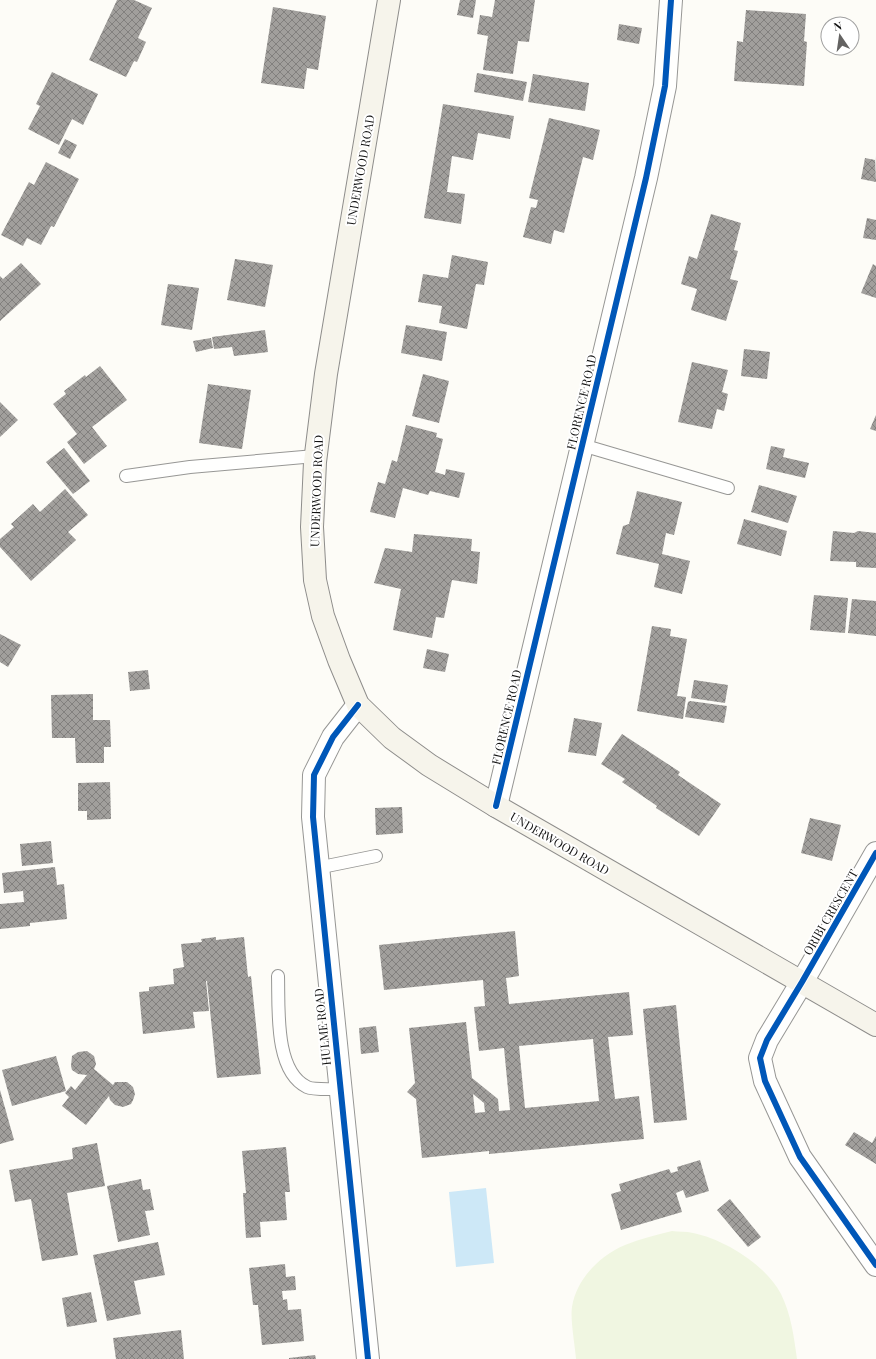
<svg xmlns="http://www.w3.org/2000/svg" width="876" height="1359" font-family="'Playfair Display',serif">
<style>
.pitch{fill:#f0f6e1}
.water{fill:#cde8f7}
.building{fill:url(#building-cross-hatch);fill-rule:evenodd}
.lines{fill:none;stroke-linecap:round;stroke-linejoin:round}
.lane-casing{stroke:#979795;stroke-width:14}
.street-casing{stroke:#979795;stroke-width:24}
.secondary-casing{stroke:#8e8d8b;stroke-width:24}
.lane{stroke:#fffffe;stroke-width:12}
.street{stroke:#fffffe;stroke-width:22}
.secondary{stroke:#f6f4eb;stroke-width:22}
.cycleway-casing{stroke:#fff;stroke-width:8}
.cycleway{stroke:#0057b8;stroke-width:6}
.labels{text-anchor:middle;dominant-baseline:central;stroke-width:4;stroke-linejoin:round;paint-order:stroke}
.street-label{font-size:12px;fill:#111;stroke:#fff}
</style>
<defs>
<pattern id="building-cross-hatch" width="8" height="8" patternUnits="userSpaceOnUse"><rect width="8" height="8" fill="#a19f9c"/><path d="M0 0l8 8M0 8l8-8" fill="none" stroke="#82807e"/></pattern>
</defs>
<rect width="100%" height="100%" fill="#fdfcf7"/>
<path class="pitch" d="M672,1231C679,1232 686,1231 693,1233C724,1239 766,1265 781,1294C791,1314 794,1337 797,1359H576C575,1346 570,1319 572,1307C576,1280 599,1256 625,1245C640,1239 656,1235 672,1231Z"/>
<polygon class="water" points="486,1188 494,1263 456,1267 449,1192"/>
<g class="building">
<polygon points="117,0 134,0 152,8 138,38 146,42 137,62 134,61 126,77 89,60"/>
<polygon points="460,0 476,0 473,18 457,15"/>
<polygon points="495,0 535,0 529,42 518,41 513,74 483,70 488,36 477,34 480,15 492,17"/>
<polygon points="273,7 326,16 318,70 307,68 304,89 261,83"/>
<polygon points="746,10 806,14 804,41 807,42 804,86 734,81 737,41 743,42"/>
<polygon points="619,24 642,28 639,44 617,40"/>
<polygon points="52,72 98,94 83,125 72,119 59,145 28,129 40,106 36,104"/>
<polygon points="477,73 527,82 523,101 474,92"/>
<polygon points="533,74 589,83 585,111 528,102"/>
<polygon points="443,104 514,116 510,139 478,133 473,160 452,156 447,192 465,194 461,224 424,218"/>
<polygon points="549,118 600,130 593,160 583,157 564,233 554,230 551,244 523,237 531,207 536,208 538,200 529,198"/>
<polygon points="65,139 77,145 70,159 58,153"/>
<polygon points="875,156 876,182 861,179 865,158 875,160"/>
<polygon points="46,162 79,179 54,227 51,226 41,245 27,238 23,246 1,235 29,182 34,185"/>
<polygon points="711,214 741,223 734,250 738,251 730,279 738,281 726,321 691,310 697,289 681,284 689,256 697,259"/>
<polygon points="867,218 876,220 876,240 863,238"/>
<polygon points="452,255 488,262 484,285 476,284 467,329 439,323 442,306 418,302 423,274 448,278"/>
<polygon points="235,259 273,265 265,307 227,300"/>
<polygon points="21,263 41,284 0,321 0,276 3,279"/>
<polygon points="873,264 876,266 876,298 861,293"/>
<polygon points="168,284 199,288 192,330 161,325"/>
<polygon points="406,325 447,332 442,361 401,353"/>
<polygon points="265,330 268,352 234,356 232,347 214,349 212,337"/>
<polygon points="211,338 213,348 196,352 193,341"/>
<polygon points="744,349 770,352 767,379 741,376"/>
<polygon points="692,362 728,370 722,392 728,394 724,411 717,409 712,429 678,422"/>
<polygon points="100,366 127,400 92,427 107,446 84,464 67,442 77,434 53,404 66,394 64,391 85,375 86,377"/>
<polygon points="423,374 449,381 439,423 412,416"/>
<polygon points="208,384 251,390 242,449 199,443"/>
<polygon points="0,402 18,420 0,437"/>
<polygon points="876,415 876,431 870,429"/>
<polygon points="406,425 437,433 436,437 443,439 435,472 445,475 446,469 465,473 459,498 430,491 428,495 403,488 395,518 370,512 378,482 385,484 392,460 397,462"/>
<polygon points="771,446 785,449 783,457 809,463 805,478 766,469"/>
<polygon points="64,448 90,481 73,494 46,462"/>
<polygon points="759,485 797,496 788,523 751,512"/>
<polygon points="65,489 88,515 68,532 76,540 31,581 0,547 0,539 14,527 11,524 33,504 40,512"/>
<polygon points="637,491 682,502 674,535 666,533 662,554 690,561 682,594 654,587 659,564 616,554 623,526 629,524"/>
<polygon points="744,519 787,531 781,556 737,544"/>
<polygon points="833,531 854,533 858,531 876,533 876,568 856,567 856,562 830,561"/>
<polygon points="414,534 472,539 471,551 480,552 477,584 452,580 444,618 436,617 432,638 393,630 401,589 374,583 385,548 412,552"/>
<polygon points="814,595 848,598 845,633 810,630"/>
<polygon points="852,599 876,601 876,636 848,633"/>
<polygon points="652,626 671,629 670,636 687,639 677,696 686,697 683,719 637,711"/>
<polygon points="0,634 21,645 8,667 0,662"/>
<polygon points="427,649 449,654 445,672 423,668"/>
<polygon points="148,670 150,689 130,691 128,672"/>
<polygon points="694,680 728,685 725,703 691,698"/>
<polygon points="93,694 93,720 110,720 111,747 104,747 104,763 76,763 75,738 52,738 51,695"/>
<polygon points="690,701 727,706 724,723 685,717 688,702"/>
<polygon points="574,718 602,723 596,756 568,752"/>
<polygon points="622,734 680,772 678,775 721,804 699,836 656,808 657,806 622,782 625,779 601,764"/>
<polygon points="110,782 111,819 87,820 87,811 78,811 78,783"/>
<polygon points="402,807 403,833 376,835 375,808"/>
<polygon points="810,818 841,825 832,861 801,853"/>
<polygon points="51,841 53,863 22,866 20,844"/>
<polygon points="55,867 57,885 64,884 67,919 30,923 30,926 0,929 0,904 24,902 23,891 4,893 2,873"/>
<path d="M515,931L519,976L506,978L509,1004L629,992L633,1035L608,1037L615,1099L639,1096L644,1139L489,1154V1151L422,1158L416,1099L407,1092L415,1083L409,1028L466,1022L472,1078L498,1099L499,1111L510,1110L504,1048L479,1051L474,1007L485,1006L483,980L384,990L379,945ZM593,1039L599,1101L525,1108L519,1046ZM473,1094L484,1103L485,1112L475,1113Z"/>
<polygon points="216,937 216,940 244,937 248,977 251,976 261,1074 217,1078 207,981 206,981 209,1011 193,1012 195,1028 143,1034 139,992 149,991 149,987 174,984 173,969 184,967 181,944 202,942 201,939"/>
<polygon points="676,1005 687,1120 654,1123 643,1009"/>
<polygon points="376,1026 379,1052 361,1054 359,1028"/>
<polygon points="87,1051 94,1056 96,1064 94,1069 113,1085 115,1082 127,1082 133,1087 135,1094 133,1100 131,1104 123,1107 115,1105 110,1100 109,1096 86,1125 62,1106 69,1097 65,1093 71,1086 75,1090 87,1075 78,1074 72,1070 71,1066 72,1056 78,1052"/>
<polygon points="56,1056 66,1091 12,1106 2,1070"/>
<polygon points="0,1090 14,1140 0,1144"/>
<polygon points="854,1132 872,1143 876,1136 876,1164 845,1145"/>
<polygon points="97,1143 105,1186 67,1193 78,1255 42,1261 31,1199 15,1202 9,1170 73,1159 72,1148"/>
<polygon points="286,1147 290,1192 285,1192 287,1220 260,1222 261,1237 246,1238 243,1193 246,1193 242,1151"/>
<polygon points="700,1160 709,1191 686,1198 683,1190 676,1193 682,1212 621,1230 611,1194 621,1191 619,1184 669,1169 671,1173 678,1171 677,1167"/>
<polygon points="141,1179 143,1190 150,1189 154,1210 145,1211 150,1235 118,1242 107,1186"/>
<polygon points="730,1199 761,1237 748,1247 717,1210"/>
<polygon points="158,1242 165,1275 134,1281 141,1314 107,1321 93,1255"/>
<polygon points="285,1264 286,1277 295,1276 296,1290 282,1291 283,1300 287,1299 288,1310 301,1309 304,1341 262,1345 258,1305 253,1305 249,1268"/>
<polygon points="91,1292 97,1322 67,1327 62,1298"/>
<polygon points="181,1330 184,1359 116,1359 113,1338"/>
<polygon points="315,1355 316,1359 289,1359 289,1358"/>
</g>
<g class="lines">
<defs>
<g id="lane">
<polyline points="582,445 728,488"/>
<polyline points="126,476 190,467 315,456"/>
<polyline points="317,868 376,856"/>
<path d="M278,976C279,1008 274,1071 307,1087C313,1090 332,1089 340,1089"/>
</g>
<g id="street">
<polyline points="358,705 333,737 314,775 313,817 368,1359"/>
<polyline points="496,806 646,178 665,86 671,0"/>
<polyline points="876,853 802,982 767,1040 760,1058 765,1081 800,1157 876,1265"/>
</g>
<polyline id="secondary" points="389,0 326,374 315,462 312,527 315,580 323,616 339,660 358,705 392,738 429,765 496,806 876,1025"/>
</defs>
<use href="#lane" class="lane-casing"/>
<use href="#street" class="street-casing"/>
<use href="#secondary" class="secondary-casing"/>
<use href="#lane" class="lane"/>
<use href="#street" class="street"/>
<use href="#secondary" class="secondary"/>
<defs>
<g id="cycleway">
<polyline points="358,705 333,737 314,775 313,817 368,1359"/>
<polyline points="496,806 646,178 665,86 671,0"/>
<polyline points="876,853 802,982 767,1040 760,1058 765,1081 800,1157 876,1265"/>
</g>
</defs>
<use href="#cycleway" class="cycleway-casing"/>
<use href="#cycleway" class="cycleway"/>
</g>
<g class="labels">
<g class="street-label">
<text transform="translate(360 170) rotate(-80)">UNDERWOOD ROAD</text>
<text transform="translate(581 402) rotate(-77)">FLORENCE ROAD</text>
<text transform="translate(316 491) rotate(-88)">UNDERWOOD ROAD</text>
<text transform="translate(506 717) rotate(-77)">FLORENCE ROAD</text>
<text transform="translate(560 843) rotate(30)">UNDERWOOD ROAD</text>
<text transform="translate(830 912) rotate(-60)">ORIBI CRESCENT</text>
<text transform="translate(322 1027) rotate(-96)">HULME ROAD</text>
</g>
</g>
<g transform="translate(840 36) rotate(347)"><circle r="19" fill="#ffffff" stroke="#a0a0a0"/>
<path d="M0-3L7 15L0 10L-7 15Z" fill="#646362"/>
<text y="-6" font-size="11" font-weight="bold" text-anchor="middle" fill="#111111">N</text>
</g>
</svg>
